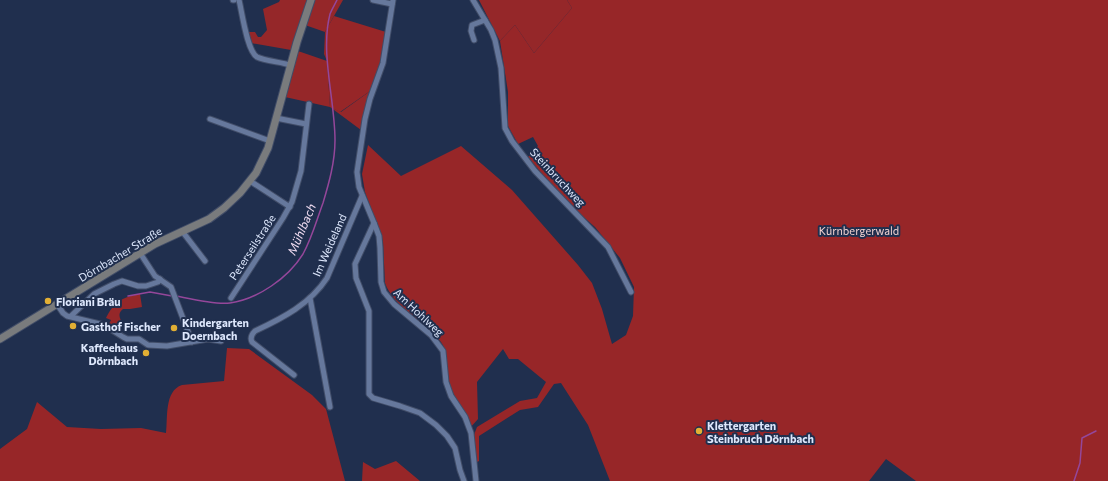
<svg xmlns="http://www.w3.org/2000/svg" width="1108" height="481" font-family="Commissioner,sans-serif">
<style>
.green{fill:#952729}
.forest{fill:#972628}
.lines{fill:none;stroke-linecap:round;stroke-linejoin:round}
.stream{stroke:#94479a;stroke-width:1.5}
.street-casing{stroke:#414d68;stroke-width:7}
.secondary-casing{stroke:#414d68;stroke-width:9}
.street{stroke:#66789c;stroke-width:5}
.secondary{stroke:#797b7d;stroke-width:7}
.poi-dot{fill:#e2af34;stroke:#202f4e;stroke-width:1.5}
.labels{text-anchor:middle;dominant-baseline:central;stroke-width:4;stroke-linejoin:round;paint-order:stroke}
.street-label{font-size:11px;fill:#dee8fd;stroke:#202f4e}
.park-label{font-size:11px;fill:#f4d4d1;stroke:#202f4e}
.poi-label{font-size:11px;font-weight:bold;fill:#dee8fd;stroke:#202f4e;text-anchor:start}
.water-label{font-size:12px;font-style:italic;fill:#f1ddf2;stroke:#202f4e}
</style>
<rect width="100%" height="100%" fill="#202f4e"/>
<g class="green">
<polygon points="280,0 308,0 291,50 251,43 248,32 255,32 258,37 261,37 267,30 263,9 279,2"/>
<polygon points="314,0 343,0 325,32 305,25"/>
<polygon points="479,0 567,0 572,8 534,53 515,25 500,41"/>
<polygon points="298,51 327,61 330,107 341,112 373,89 361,130 330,107 285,97"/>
<path d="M140,294L142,307L130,309H123C116,314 121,320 124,327L117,331L111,329L109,324L111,320L106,318C114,302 122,297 140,294Z"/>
</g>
<g class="forest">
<path d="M567,0H1108V481H916L886,459L869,481H610L588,425L561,383L554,384L538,407L520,410L479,436V461L477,462L474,435L477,427L520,401L537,398L546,382L518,359H509L503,349L477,382L478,419L470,428C463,413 452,397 448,381C444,368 450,355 441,342C427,324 392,305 385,283L383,242L365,192L362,174L368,145L401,176L461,146L512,190L578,265L592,283L602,309L612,344L626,335L633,316L634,287L620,258L595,227L564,200L528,157L538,146L533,137L518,144L508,126V92L500,41L515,25L534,53L572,8Z"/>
<polygon points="334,16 386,32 381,60 373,89 340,112 330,107 327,61 324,54 325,32"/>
<path d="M227,348L249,349L312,395L326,409L345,481H0V449L27,429L37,402L67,427L101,429L141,428L166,433C168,418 164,391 182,385L224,381Z"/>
<polygon points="396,461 420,481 362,481 363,462 375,469"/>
</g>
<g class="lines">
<g class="stream">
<polyline points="128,296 150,292 172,296"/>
<path d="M176,296C191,299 215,305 230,303C258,299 288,278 303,254C312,238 317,219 323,203C329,183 335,162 335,140C335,100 320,53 330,14C332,9 335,4 337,0"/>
<polyline points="1074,481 1080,463 1082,438 1096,431"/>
</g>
<defs>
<g id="street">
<polyline points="233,0 234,0"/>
<path d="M239,0C242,12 247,51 257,57C265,61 281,62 290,65"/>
<polyline points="373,0 392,4"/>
<polyline points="393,0 383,63 370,99 365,119 357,172 359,187 374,223 355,264 356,278 369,311 369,394 373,398 400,406 420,413 436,425 447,436 455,448 460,470 464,481"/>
<polyline points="473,0 491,30 495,40 501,68 505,128 512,141 535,171 608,247 631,292"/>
<polyline points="474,40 471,31 472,25 485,20"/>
<polyline points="276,118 306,124"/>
<polyline points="210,119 270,141"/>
<polyline points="250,181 290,207"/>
<polyline points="374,223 379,236 380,248 381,282 384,292 394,304 431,335 443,351 446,382 451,396 465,417 471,433 476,481"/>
<polyline points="182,231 205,261"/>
<polyline points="140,253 155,276 171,287 192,342"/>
<polyline points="231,298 283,218 292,202 301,171 309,104"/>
<polyline points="310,298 330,407"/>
<polyline points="57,304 63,313 67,316 104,325 123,337 127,339 139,339 148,345 167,346 208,339 221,341"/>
<polyline points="71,316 94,294 114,284 122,281 138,286 146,286 158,282 160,279"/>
<path d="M294,375L252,342C250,338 252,334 255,331C283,318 310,304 327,278L362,196"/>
</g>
<polyline id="secondary" points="0,339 155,244 209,219 224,208 240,193 256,173 268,148 297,42 311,0"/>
</defs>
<use href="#street" class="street-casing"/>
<use href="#secondary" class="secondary-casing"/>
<use href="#street" class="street"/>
<use href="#secondary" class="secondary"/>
</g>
<g class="poi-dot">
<circle cx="48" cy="301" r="4"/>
<circle cx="73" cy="326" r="4"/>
<circle cx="174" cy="328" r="4"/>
<circle cx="146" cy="353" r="4"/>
<circle cx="699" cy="431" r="4"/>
</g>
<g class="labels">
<g class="street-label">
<text transform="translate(558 177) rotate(47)">Steinbruchweg</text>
<text transform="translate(329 245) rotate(-66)">Im Weideland</text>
<text transform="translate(252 247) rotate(-57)">Peterseilstraße</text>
<text transform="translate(120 254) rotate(-31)">Dörnbacher Straße</text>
<text transform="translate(419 312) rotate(43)">Am Hohlweg</text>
</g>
<g class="park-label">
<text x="859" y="230">Kürnbergerwald</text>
</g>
<g class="poi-label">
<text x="56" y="301">Floriani Bräu</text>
<text x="182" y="322">Kindergarten<tspan x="182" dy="13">Doernbach</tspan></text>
<text x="81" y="326">Gasthof Fischer</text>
<text x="138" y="347" text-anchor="end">Kaffeehaus<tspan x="138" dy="13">Dörnbach</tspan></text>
<text x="707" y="425">Klettergarten<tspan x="707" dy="13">Steinbruch Dörnbach</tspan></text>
</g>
<g class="water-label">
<text transform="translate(301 229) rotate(-67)">Mühlbach</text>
</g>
</g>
</svg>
